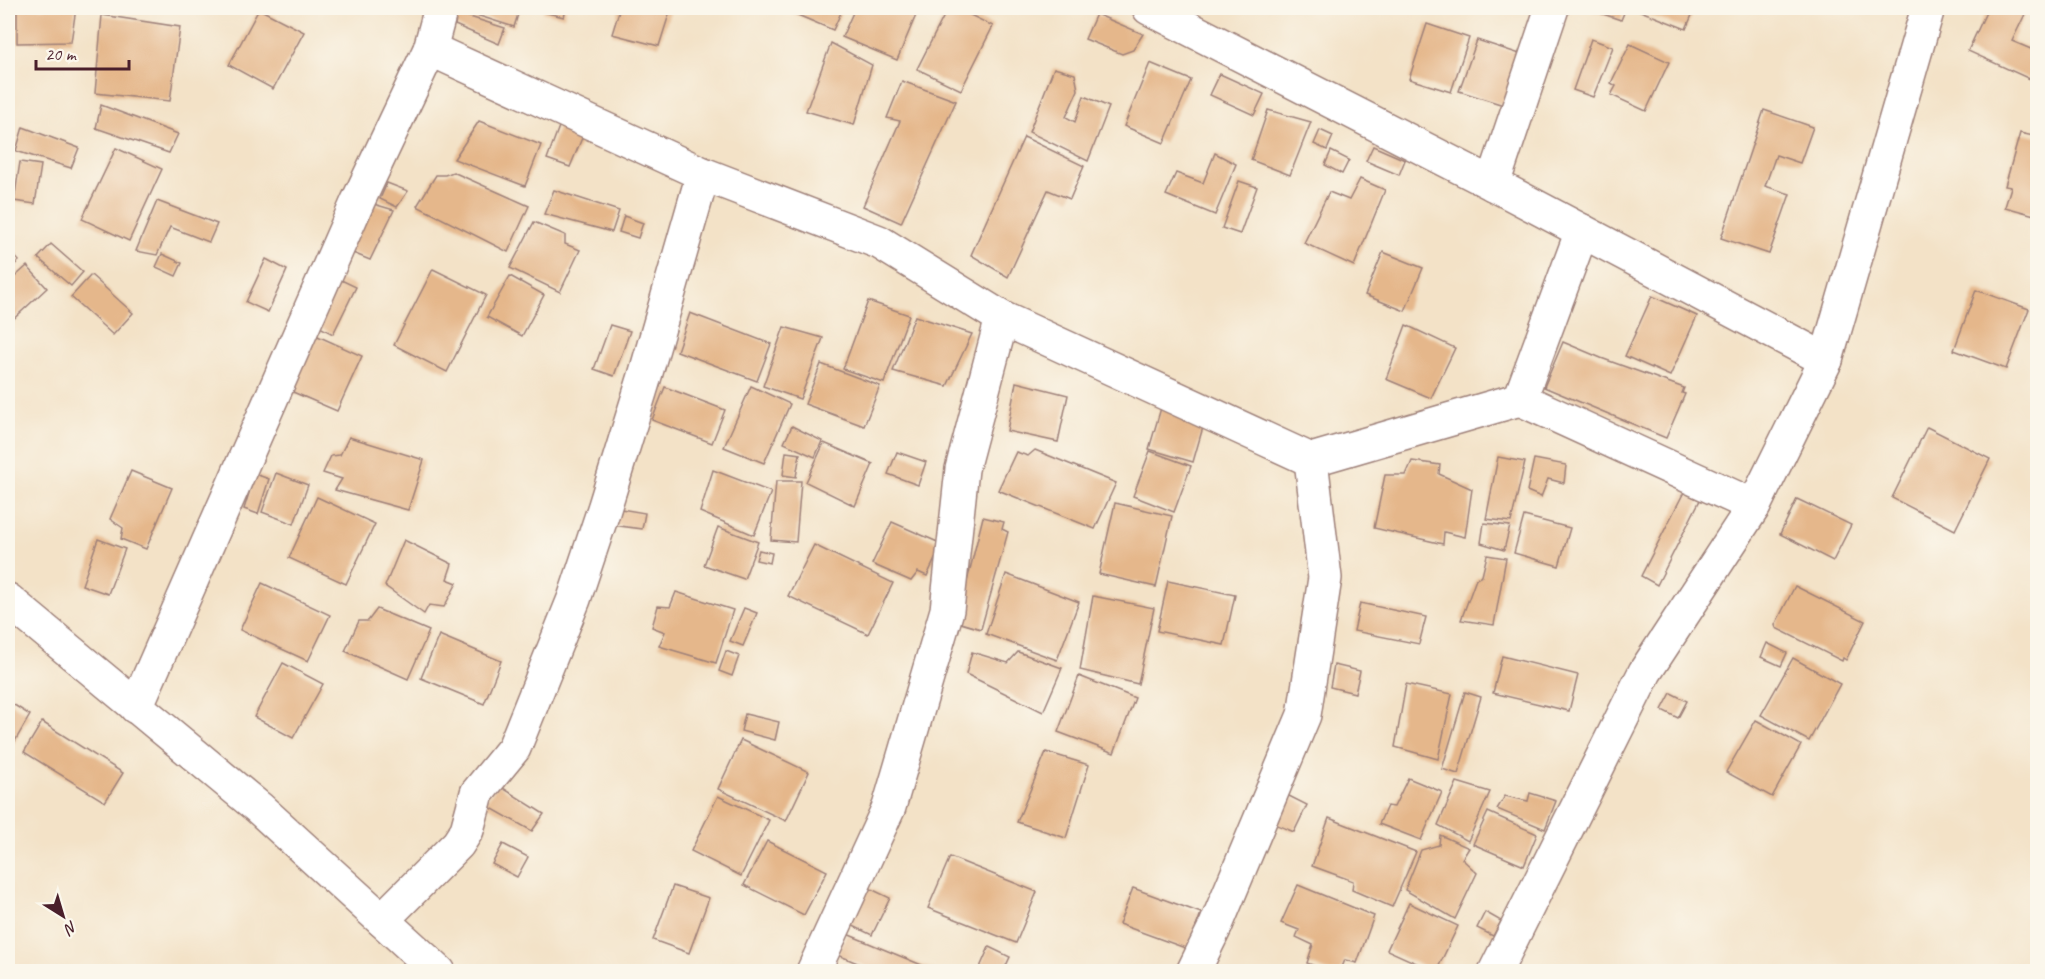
<svg xmlns="http://www.w3.org/2000/svg" width="2045" height="979" font-family="Caveat,sans-serif">
<style>
.building{fill:#e5b78b}
.lines{fill:none;stroke-linecap:round;stroke-linejoin:round}
.street-casing{stroke:#9e8079;stroke-width:36}
.street{stroke:#fff;stroke-width:33}
</style>
<rect width="100%" height="100%" fill="#fbf7ec"/>
<filter id="ink" filterUnits="userSpaceOnUse"><feTurbulence type="fractalNoise" baseFrequency=".0167" numOctaves="2"/><feDisplacementMap in="SourceGraphic" scale="12" xChannelSelector="R" yChannelSelector="G"/><feConvolveMatrix kernelMatrix="1 2 1 2 8 2 1 2 1" color-interpolation-filters="sRGB"/></filter>
<filter id="wash" filterUnits="userSpaceOnUse"><feTurbulence type="fractalNoise" baseFrequency=".008" numOctaves="4" result="noise"/><feDisplacementMap in="SourceGraphic" scale="24" xChannelSelector="R" yChannelSelector="G"/><feGaussianBlur stdDeviation="1.35" result="paint"/><feColorMatrix in="noise" values="0 0 0 0 0 0 0 0 0 0 0 0 0 0 0 0 0 1.4 0 .05"/><feComposite in="paint" operator="in"/></filter>
<g filter="url(#wash)">
<rect width="100%" height="100%" fill="#f3e2c7"/>
<g id="blocks">
<g class="building">
<polygon points="17,8 76,8 71,42 17,43"/>
<polygon points="469,8 520,8 514,27 467,12"/>
<polygon points="544,8 566,8 564,17 543,12"/>
<polygon points="620,8 671,8 659,46 612,34"/>
<polygon points="787,8 843,8 833,30 786,10"/>
<polygon points="855,8 919,8 897,60 842,37"/>
<polygon points="948,8 956,8 993,26 961,90 917,69"/>
<polygon points="1585,8 1626,8 1621,20"/>
<polygon points="1633,8 1695,8 1686,29"/>
<polygon points="1988,8 2028,8 2012,41 2038,52 2038,69 2032,80 1968,51"/>
<polygon points="259,9 304,32 273,89 229,65"/>
<polygon points="457,13 505,28 499,44 455,25"/>
<polygon points="1096,14 1143,34 1133,50 1122,54 1085,39"/>
<polygon points="102,15 180,27 170,101 95,93"/>
<polygon points="1427,24 1469,38 1451,92 1409,79"/>
<polygon points="1591,39 1613,47 1593,97 1573,90"/>
<polygon points="1477,40 1526,56 1510,107 1459,91"/>
<polygon points="831,43 872,65 854,125 806,111"/>
<polygon points="1630,44 1669,62 1646,111 1611,95 1616,86 1611,83"/>
<polygon points="1150,63 1191,80 1164,143 1124,126"/>
<polygon points="1054,68 1075,74 1078,90 1066,117 1075,122 1084,96 1109,107 1088,161 1029,132"/>
<polygon points="1220,74 1264,94 1254,115 1210,95"/>
<polygon points="902,81 956,101 901,223 863,206 900,121 887,118"/>
<polygon points="101,105 178,134 169,153 96,128"/>
<polygon points="1268,110 1311,122 1290,175 1251,160"/>
<polygon points="1764,110 1813,127 1800,163 1776,155 1765,186 1790,194 1769,254 1721,238"/>
<polygon points="479,121 541,145 525,186 454,159"/>
<polygon points="560,124 584,133 570,167 547,159"/>
<polygon points="23,127 79,148 71,168 16,151"/>
<polygon points="1320,130 1333,136 1327,150 1314,144"/>
<polygon points="2020,133 2038,137 2038,216 2005,207 2011,187 2005,186"/>
<polygon points="1024,137 1084,166 1070,199 1048,190 1008,277 971,255"/>
<polygon points="1373,146 1405,160 1399,175 1366,161"/>
<polygon points="116,148 162,169 129,241 82,219"/>
<polygon points="1331,151 1349,160 1342,174 1325,165"/>
<polygon points="1215,153 1236,164 1215,215 1166,195 1176,173 1203,183"/>
<polygon points="20,162 41,165 35,204 14,201"/>
<polygon points="453,172 529,206 508,252 417,206 436,175 445,175"/>
<polygon points="1360,179 1385,190 1354,266 1304,243 1329,192 1349,200"/>
<polygon points="1239,181 1257,187 1240,234 1222,228"/>
<polygon points="387,183 408,191 397,207 380,199"/>
<polygon points="554,190 619,211 612,232 544,214"/>
<polygon points="157,201 217,224 209,242 170,227 157,255 136,251"/>
<polygon points="370,203 394,210 370,260 348,251"/>
<polygon points="624,216 643,223 638,238 619,232"/>
<polygon points="534,222 565,235 565,244 580,250 560,292 510,268"/>
<polygon points="51,244 83,272 71,286 38,258"/>
<polygon points="8,249 19,261 8,270"/>
<polygon points="1383,252 1423,268 1405,311 1365,295"/>
<polygon points="162,254 182,263 176,276 156,267"/>
<polygon points="266,259 287,270 268,312 246,302"/>
<polygon points="27,266 47,288 8,324 8,283"/>
<polygon points="433,269 486,295 447,372 394,345"/>
<polygon points="91,275 133,313 113,335 71,297"/>
<polygon points="510,276 544,295 522,336 487,317"/>
<polygon points="337,278 356,287 333,334 314,324"/>
<polygon points="1976,290 2029,309 2006,369 1954,350"/>
<polygon points="1652,296 1697,316 1670,376 1625,356"/>
<polygon points="868,301 909,315 884,383 843,369"/>
<polygon points="690,313 771,344 757,381 677,351"/>
<polygon points="915,316 972,334 947,386 893,371"/>
<polygon points="610,325 630,331 614,376 594,369"/>
<polygon points="1406,325 1455,348 1431,398 1386,379"/>
<polygon points="784,327 823,338 800,399 763,386"/>
<polygon points="311,333 362,356 337,411 286,389"/>
<polygon points="1563,342 1601,358 1684,388 1682,393 1685,394 1666,438 1544,387"/>
<polygon points="821,364 880,386 864,426 805,404"/>
<polygon points="1016,382 1068,395 1058,442 1007,431"/>
<polygon points="751,386 790,404 764,463 724,447"/>
<polygon points="665,387 725,410 712,443 652,420"/>
<polygon points="1161,408 1205,420 1193,462 1149,449"/>
<polygon points="792,426 822,441 815,457 784,443"/>
<polygon points="1927,427 1990,459 1955,530 1892,498"/>
<polygon points="349,437 424,460 408,510 335,490 342,479 323,473 331,456 340,455"/>
<polygon points="824,443 873,464 855,506 806,482"/>
<polygon points="1035,450 1116,483 1095,529 998,490 1016,452 1028,456"/>
<polygon points="1150,451 1191,466 1174,512 1133,496"/>
<polygon points="786,452 800,454 796,477 783,475"/>
<polygon points="897,452 926,462 918,485 888,474"/>
<polygon points="1498,457 1525,462 1511,522 1486,519"/>
<polygon points="1534,459 1566,465 1564,483 1548,479 1541,497 1527,491"/>
<polygon points="1412,461 1440,465 1439,474 1472,489 1465,537 1444,532 1443,544 1374,528 1385,475 1406,475"/>
<polygon points="713,470 771,492 754,535 700,512"/>
<polygon points="131,471 172,488 146,549 121,539 123,528 110,519"/>
<polygon points="276,473 308,485 294,524 262,512"/>
<polygon points="255,474 269,479 258,514 244,509"/>
<polygon points="776,481 801,481 796,542 771,540"/>
<polygon points="1684,492 1700,500 1657,585 1641,576"/>
<polygon points="317,497 375,524 346,584 289,558"/>
<polygon points="1797,499 1851,525 1833,561 1780,534"/>
<polygon points="1115,503 1172,516 1156,587 1099,574"/>
<polygon points="615,508 645,513 642,529 612,525"/>
<polygon points="1524,516 1570,528 1559,566 1514,553"/>
<polygon points="983,517 1004,522 1002,529 1008,532 981,629 957,622"/>
<polygon points="892,522 942,544 927,576 918,572 911,581 872,564"/>
<polygon points="1484,523 1510,526 1504,550 1481,543"/>
<polygon points="718,527 758,542 744,579 704,565"/>
<polygon points="98,539 125,549 108,594 82,585"/>
<polygon points="404,540 452,564 447,579 457,583 444,607 429,605 424,614 385,586"/>
<polygon points="814,545 893,583 868,634 788,596"/>
<polygon points="759,550 772,553 770,563 756,560"/>
<polygon points="1487,555 1506,558 1494,625 1461,620 1476,579 1482,576"/>
<polygon points="1006,574 1079,602 1057,660 986,634"/>
<polygon points="1168,581 1235,595 1224,645 1157,631"/>
<polygon points="262,583 330,615 308,661 240,630"/>
<polygon points="1795,586 1865,621 1846,660 1843,658 1842,661 1776,628 1775,625"/>
<polygon points="676,592 733,610 716,663 659,646 665,632 652,627 658,606 670,607"/>
<polygon points="1093,596 1154,608 1138,684 1080,670"/>
<polygon points="1360,603 1426,617 1419,644 1354,631"/>
<polygon points="744,608 757,613 743,646 730,641"/>
<polygon points="377,609 429,631 408,679 345,651 359,621 368,621"/>
<polygon points="439,635 501,661 484,704 421,678"/>
<polygon points="1767,643 1787,653 1781,666 1761,657"/>
<polygon points="726,651 739,656 732,676 719,671"/>
<polygon points="972,652 1008,663 1018,652 1062,668 1043,712 966,674"/>
<polygon points="1502,656 1578,675 1569,711 1493,693"/>
<polygon points="1793,658 1840,684 1809,741 1761,715"/>
<polygon points="283,663 323,684 293,738 254,717"/>
<polygon points="1334,665 1360,671 1355,693 1330,687"/>
<polygon points="1079,676 1135,698 1114,753 1058,732"/>
<polygon points="1406,684 1452,694 1438,759 1395,747"/>
<polygon points="1465,692 1481,697 1458,774 1442,769"/>
<polygon points="1671,693 1687,701 1678,718 1662,710"/>
<polygon points="8,701 30,715 11,748 8,746"/>
<polygon points="745,714 779,722 775,740 741,731"/>
<polygon points="1756,720 1801,745 1772,797 1726,772"/>
<polygon points="42,722 123,773 105,802 24,752"/>
<polygon points="741,740 809,772 786,821 718,789"/>
<polygon points="1046,752 1089,765 1066,838 1017,822"/>
<polygon points="1408,778 1442,792 1421,840 1379,824 1387,806 1394,807"/>
<polygon points="1457,782 1490,792 1468,841 1438,825"/>
<polygon points="498,785 544,814 532,831 484,804"/>
<polygon points="1530,793 1556,801 1545,829 1497,809 1505,796 1528,801"/>
<polygon points="1287,795 1307,805 1294,832 1275,824"/>
<polygon points="718,796 769,820 741,876 691,851"/>
<polygon points="1488,812 1537,834 1524,866 1473,844"/>
<polygon points="1329,818 1416,852 1392,907 1352,890 1353,881 1312,866"/>
<polygon points="1440,835 1469,848 1462,859 1477,873 1455,919 1405,890 1421,850 1439,845"/>
<polygon points="767,841 827,871 804,915 744,885"/>
<polygon points="503,844 528,857 517,877 492,864"/>
<polygon points="950,857 1037,892 1016,943 928,908"/>
<polygon points="1298,885 1374,916 1357,963 1345,960 1340,972 1330,972 1307,963 1313,945 1296,937 1299,930 1281,923"/>
<polygon points="673,886 709,898 689,953 653,940"/>
<polygon points="867,887 890,898 872,935 849,924"/>
<polygon points="1133,888 1201,913 1188,949 1119,924"/>
<polygon points="1409,903 1458,926 1436,972 1387,950"/>
<polygon points="1485,912 1501,921 1493,936 1477,928"/>
<polygon points="847,934 936,971 879,972 838,955"/>
<polygon points="989,947 1010,957 1003,972 978,972"/>
</g>
</g>
</g>
<g filter="url(#ink)">
<use href="#blocks" fill-opacity="0" stroke="#9e8079" stroke-width="1.5"/>
<g class="lines">
<defs>
<g id="street">
<polyline points="1149,8 1493,184 1826,360"/>
<polyline points="430,49 703,174 879,242 1002,318 1311,460 1520,399 1582,231"/>
<polyline points="1493,184 1552,8"/>
<polyline points="1520,399 1754,506"/>
<polyline points="8,600 259,808 439,972"/>
<polyline points="136,707 358,201 430,49 441,8"/>
<polyline points="382,920 458,844 467,830 477,793 514,748 574,599 604,509 645,376 703,174"/>
<polyline points="813,972 889,807 947,610 962,469 1002,318"/>
<polyline points="1193,972 1216,925 1304,715 1325,578 1311,460"/>
<polyline points="1495,972 1645,672 1754,506 1826,360 1928,8"/>
</g>
</defs>
<use href="#street" class="street-casing"/>
<use href="#street" class="street"/>
</g>
</g>
<rect width="2045" height="979" fill="none" stroke="#fbf7ec" stroke-width="30"/>
<g transform="translate(63 916) rotate(143)" stroke="#fbf7ec" stroke-width="4.5" paint-order="stroke">
<path d="M0-4.5L10 22L0 15L-10 22Z" fill="#4a1f2b"/>
<text y="-9" font-size="16" font-weight="bold" text-anchor="middle" fill="#4a1f2b">N</text>
</g>
<path d="M36 60v9h93v-9" fill="none" stroke="#4a1f2b" stroke-width="3"/>
<text x="45" y="60" font-size="18" fill="#4a1f2b" stroke="#fbf7ec" stroke-width="4.5" paint-order="stroke">20 m</text>
</svg>
